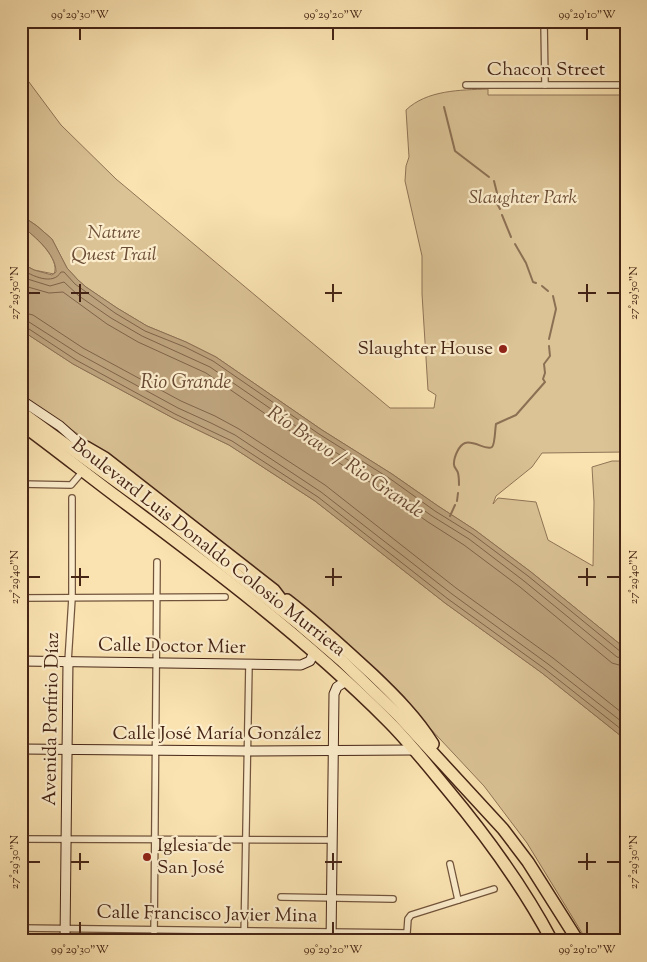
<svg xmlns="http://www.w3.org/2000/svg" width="647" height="962" font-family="'Sorts Mill Goudy',serif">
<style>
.green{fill:#dbc396;stroke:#907456}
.water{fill:#bca27c;stroke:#8c7053}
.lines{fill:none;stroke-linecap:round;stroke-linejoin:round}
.shore{stroke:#806348;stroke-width:1}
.stream{stroke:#8c7053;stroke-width:2}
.street-casing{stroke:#72543c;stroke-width:8}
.secondary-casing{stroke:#452415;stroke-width:11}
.highway-casing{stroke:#452415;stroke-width:14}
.street{stroke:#fcedcc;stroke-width:5.5}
.secondary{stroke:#fcedcc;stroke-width:9}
.highway{stroke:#fae3b1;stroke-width:11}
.ticks{fill:none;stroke:#452415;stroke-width:2}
.poi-dot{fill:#8f2418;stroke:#fcedcc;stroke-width:2}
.labels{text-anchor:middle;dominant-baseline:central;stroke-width:4.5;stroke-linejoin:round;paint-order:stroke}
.street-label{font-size:19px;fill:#452415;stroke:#fcedcc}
.park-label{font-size:19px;font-style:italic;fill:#6a4c35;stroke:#fcedcc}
.poi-label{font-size:19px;fill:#452415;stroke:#fcedcc;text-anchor:end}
.water-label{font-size:20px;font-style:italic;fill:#694a34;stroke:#fcedcc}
.neatline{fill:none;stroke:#452415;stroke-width:2}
.ticks-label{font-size:12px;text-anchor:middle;fill:#452415}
</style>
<rect width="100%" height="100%" fill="#fae3b1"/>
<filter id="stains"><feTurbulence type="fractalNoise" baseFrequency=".004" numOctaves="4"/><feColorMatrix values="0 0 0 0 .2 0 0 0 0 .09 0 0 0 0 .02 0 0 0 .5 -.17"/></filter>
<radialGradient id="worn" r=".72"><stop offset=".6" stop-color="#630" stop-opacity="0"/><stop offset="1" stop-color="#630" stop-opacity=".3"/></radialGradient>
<g class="green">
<path d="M26,78L61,125L116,179L390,408H434L436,395L428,390L422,294V256L405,181L406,166L409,157L406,110C427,90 460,90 488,89V95H626V452L542,453L532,467L496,496L493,504L498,498L536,502L548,540L593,566L594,502L592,467L612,461H626V649L531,572L475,530L438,506L392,474L322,430L216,357L186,342L147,326L117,308L86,287L78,280L67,268L52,239L37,226L21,215V82Z"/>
<path d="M21,226C33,234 61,259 54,274L34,270L21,263Z"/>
<polygon points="21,330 73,364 173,418 229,445 315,501 445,603 542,673 626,740 626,941 587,941 527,843 484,786 411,708 338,638 136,475 21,394"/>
</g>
<path class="water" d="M21,215L37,226L52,239L67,268L78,280L86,287L117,308L147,326L186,342L216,357L322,430L392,474L438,506L475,530L531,572L626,649V740L542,673L445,603L315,501L229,445L173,418L73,364L21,330V263L34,270L52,275L56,272C56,254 35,236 21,226Z"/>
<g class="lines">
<g class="shore">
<path d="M21,269C32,276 53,286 61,272H64L75,284L115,313L145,331L185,347L213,361L319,434L389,478L435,511L472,534L528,576L621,652L626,653"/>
<polyline points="21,277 50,286 64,282 79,296 111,318 142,336 210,367 316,440 385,483 432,516 469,539 524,581 617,657 626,659"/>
<polyline points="21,285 49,293 63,292 107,324 138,342 206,373 312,446 381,489 428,522 464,545 520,587 612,663 626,667"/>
<polyline points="21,312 33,315 83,348 181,401 215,416 239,429 325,485 456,588 553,658 626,716"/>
<polyline points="21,320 29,322 79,354 178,408 211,423 235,435 321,492 452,594 548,664 626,725"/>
<polyline points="21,326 26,327 76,360 175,414 232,441 318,497 448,599 545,669 626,733"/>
</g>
<g class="stream">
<polyline points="444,107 455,151 489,177"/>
<polyline points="494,181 497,193 495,200 500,209"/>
<polyline points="502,215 511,237"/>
<polyline points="515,244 526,263 533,282 536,283"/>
<polyline points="542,286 548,291"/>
<polyline points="549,339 556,309 553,296"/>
<path d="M459,485C459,481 459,477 458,473C457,469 453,467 454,463C454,457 459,445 465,443C474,440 486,451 492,447C495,445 495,429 496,424L516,415L545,382L543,379L545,373L544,364L550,356L549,346"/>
<polyline points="457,501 458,493"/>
<polyline points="450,516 455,505"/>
</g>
<defs>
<g id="street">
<polyline points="544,21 545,85"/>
<polyline points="466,85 626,85"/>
<polyline points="21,484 71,485 83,471"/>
<polyline points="21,598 225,597"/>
<polyline points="68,662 72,598 72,498"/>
<polyline points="21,839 333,840"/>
<polyline points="450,864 458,900"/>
<polyline points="281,897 393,899"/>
<polyline points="21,928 407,933 408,919 411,915 494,889"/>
<polyline points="154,941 157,562"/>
<polyline points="244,941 249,664"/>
</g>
<g id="secondary">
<polyline points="21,400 60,426 88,451"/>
<polyline points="21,661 301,665 310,661 314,652"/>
<polyline points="21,749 247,751 413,750"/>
<polyline points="65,941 68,662"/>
<polyline points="331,941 334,694 337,687 346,681"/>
</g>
<g id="highway">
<polyline points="21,412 150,506 300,625 342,661 398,715 503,829 528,862 578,941"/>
<path d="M21,424C54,448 85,473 117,497C211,567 305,638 388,721C409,742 428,766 447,789C487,837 523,886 552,941"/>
<polyline points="86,447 105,458 274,590 290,611"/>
<path d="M287,600C317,623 345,649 373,675C395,696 417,718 433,744"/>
</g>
</defs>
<use href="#street" class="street-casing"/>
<use href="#secondary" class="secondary-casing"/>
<use href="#highway" class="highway-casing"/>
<use href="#street" class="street"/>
<use href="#secondary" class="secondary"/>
<use href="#highway" class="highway"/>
</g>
<path class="ticks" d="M80,28V40M333,28V40M587,28V40M80,284V302M333,284V302M587,284V302M28,293H40M71,293H89M325,293H342M578,293H596M607,293H620M80,568V586M333,568V586M587,568V586M28,577H40M71,577H89M325,577H342M578,577H596M607,577H620M80,853V870M333,853V870M587,853V870M28,862H40M71,862H89M325,862H342M578,862H596M607,862H620M80,922V934M333,922V934M587,922V934"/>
<g class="poi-dot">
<circle cx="503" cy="349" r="5"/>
<circle cx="147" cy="857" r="5"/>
</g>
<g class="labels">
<g class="street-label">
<text x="546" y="70">Chacon Street</text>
<text transform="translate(208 548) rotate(38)">Boulevard Luis Donaldo Colosio Murrieta</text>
<text transform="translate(172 647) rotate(1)">Calle Doctor Mier</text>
<text transform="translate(52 719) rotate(-89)">Avenida Porfirio Díaz</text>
<text x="217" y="734">Calle José María González</text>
<text transform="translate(207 915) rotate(1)">Calle Francisco Javier Mina</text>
</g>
<g class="park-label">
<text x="523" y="198">Slaughter Park</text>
<text x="114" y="233">Nature<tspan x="114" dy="22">Quest Trail</tspan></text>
</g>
<g class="poi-label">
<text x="493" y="349">Slaughter House</text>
<text x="157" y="846" text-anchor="start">Iglesia de<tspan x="157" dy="22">San José</tspan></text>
</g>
<g class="water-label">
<text x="186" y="383">Rio Grande</text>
<text transform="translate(345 463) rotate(34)">Río Bravo / Rio Grande</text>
</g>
</g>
<rect width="647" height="962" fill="none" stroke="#fae3b1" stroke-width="55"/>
<rect x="28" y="28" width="592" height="906" class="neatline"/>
<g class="ticks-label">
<text x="80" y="18">99°29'30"W</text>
<text x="333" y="18">99°29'20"W</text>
<text x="587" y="18">99°29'10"W</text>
<text transform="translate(14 293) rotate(-90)" y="4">27°29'50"N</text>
<text transform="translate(633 293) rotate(-90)" y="4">27°29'50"N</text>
<text transform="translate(14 577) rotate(-90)" y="4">27°29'40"N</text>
<text transform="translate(633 577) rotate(-90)" y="4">27°29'40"N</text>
<text transform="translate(14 862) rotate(-90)" y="4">27°29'30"N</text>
<text transform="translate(633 862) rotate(-90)" y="4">27°29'30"N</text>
<text x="80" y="953">99°29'30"W</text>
<text x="333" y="953">99°29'20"W</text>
<text x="587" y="953">99°29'10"W</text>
</g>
<rect width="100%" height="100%" filter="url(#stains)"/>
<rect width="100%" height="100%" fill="url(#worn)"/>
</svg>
